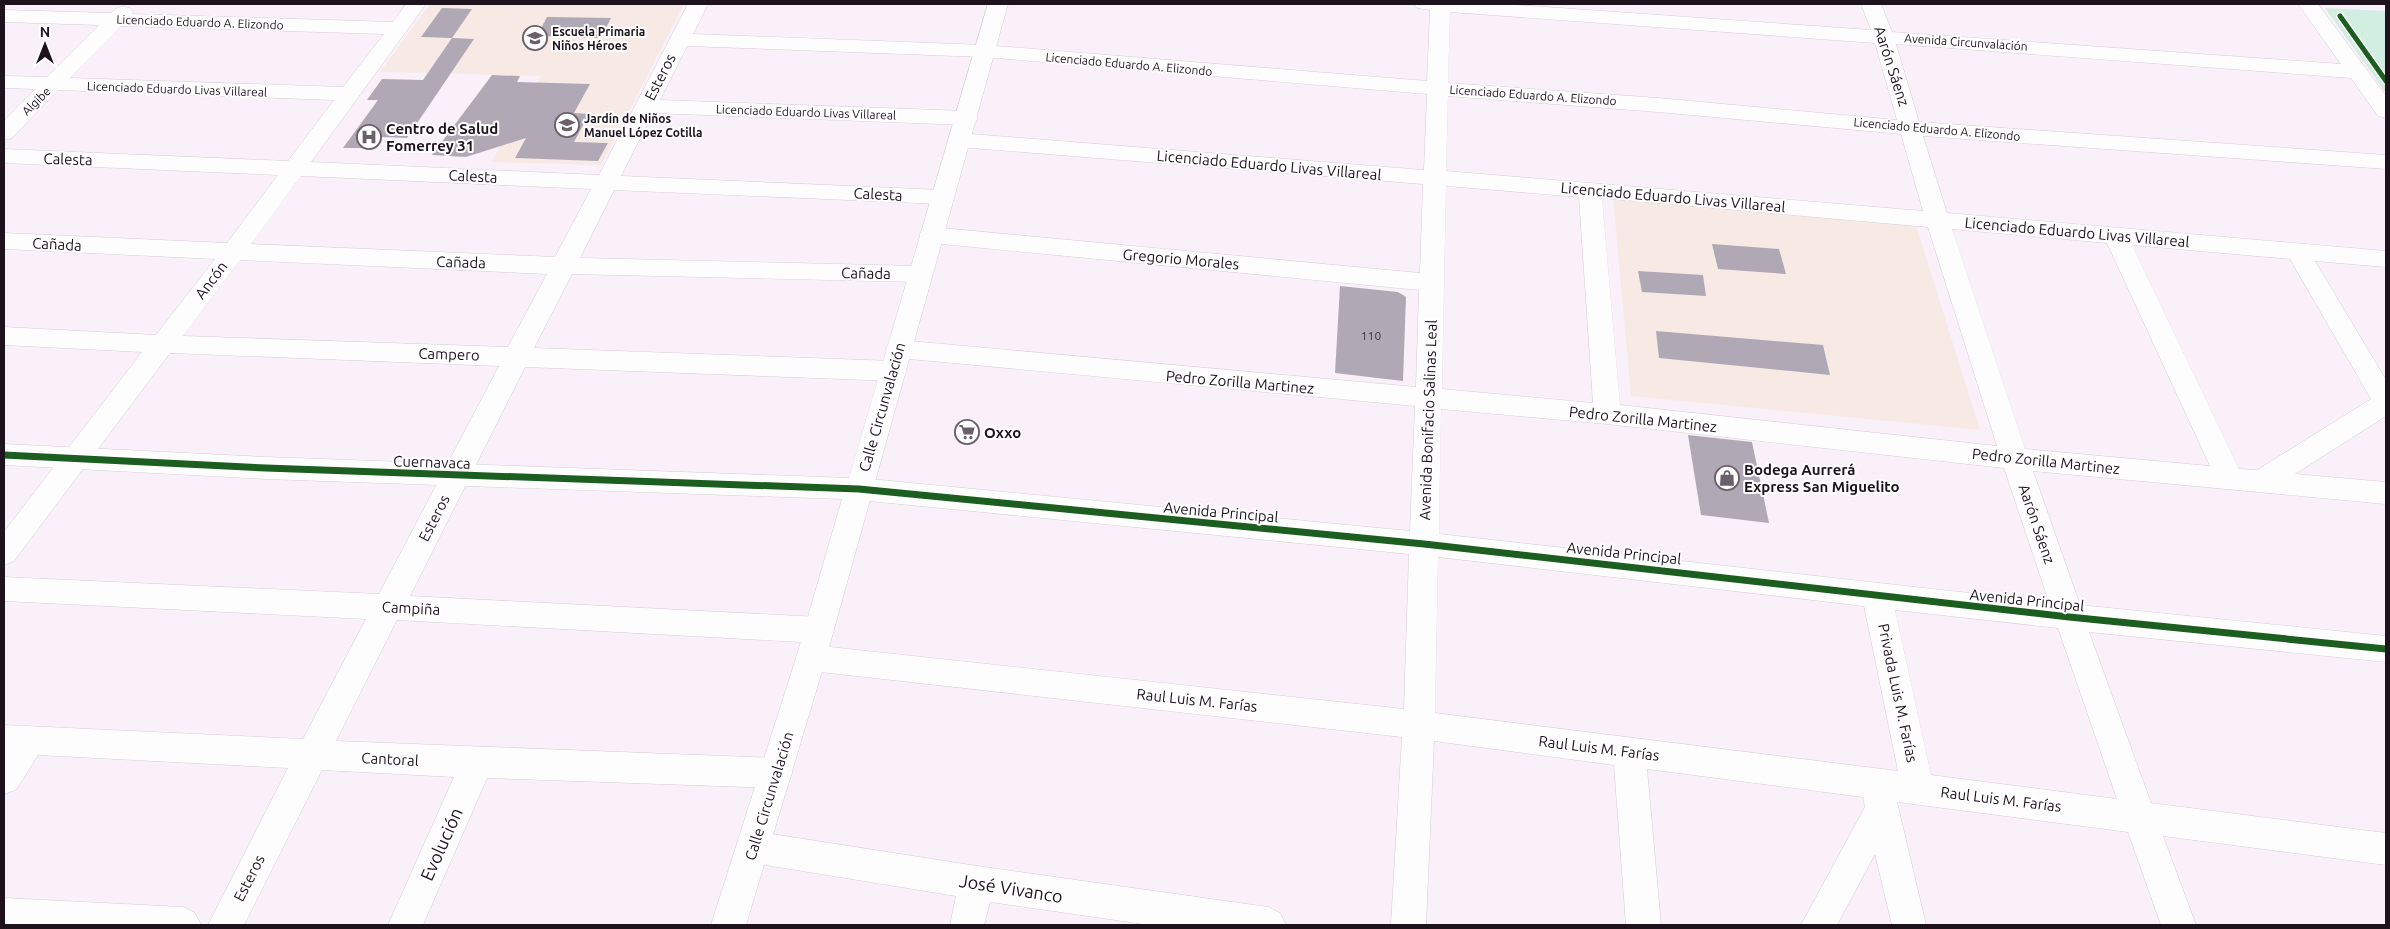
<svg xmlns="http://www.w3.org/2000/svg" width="2390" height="929" font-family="Ubuntu,sans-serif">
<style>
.education{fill:#f7eae5}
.green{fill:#d2eee1}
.building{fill:#b1a8b6}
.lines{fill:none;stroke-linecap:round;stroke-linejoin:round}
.minor-casing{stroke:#d6ccd6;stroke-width:1}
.tertiary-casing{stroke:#d6ccd6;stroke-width:1}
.minor{fill:#fefdfe;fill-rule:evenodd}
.tertiary{fill:#fefdfe;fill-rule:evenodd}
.cycleway-far1-casing{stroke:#fff;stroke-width:8}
.cycleway-casing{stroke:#fff;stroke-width:10}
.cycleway-far1{stroke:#1b5e20;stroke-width:5}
.cycleway{stroke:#1b5e20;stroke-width:7}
.labels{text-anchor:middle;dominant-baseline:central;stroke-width:4;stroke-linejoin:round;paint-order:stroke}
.far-street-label{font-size:12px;fill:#1e131d;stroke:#fff}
.far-poi-label{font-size:12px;font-weight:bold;fill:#1e131d;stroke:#fff;text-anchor:start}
.number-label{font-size:12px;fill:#433843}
.street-label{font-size:15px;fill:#1e131d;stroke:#fff}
.poi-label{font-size:15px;font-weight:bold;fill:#1e131d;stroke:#fff;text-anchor:start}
.near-street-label{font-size:18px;fill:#1e131d;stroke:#fff}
</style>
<rect width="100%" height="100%" fill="#faf0fa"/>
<g class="education">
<polygon points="430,4 684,4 601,165 491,162 541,76 380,72"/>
<polygon points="1613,199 1916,225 1980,430 1631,396"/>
</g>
<polygon class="green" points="2325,8 2386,11 2386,93"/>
<g class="building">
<polygon points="442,8 472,9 452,38 421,37"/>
<polygon points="547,17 611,18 601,38 537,36"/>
<polygon points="452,38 474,39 407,138 382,137 375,148 343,148 378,100 367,100 382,79 423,80"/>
<polygon points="492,75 520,76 517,82 590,84 574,113 589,114 574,142 608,143 598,161 515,158 526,138 466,157 432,155"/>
<polygon points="1712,244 1779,249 1786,274 1718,269"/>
<polygon points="1638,271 1703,275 1706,296 1642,292"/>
<polygon points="1340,286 1398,292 1406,297 1403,381 1335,373"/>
<polygon points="1656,331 1823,345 1830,375 1659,358"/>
<polygon points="1688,435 1752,442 1769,523 1701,515"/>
</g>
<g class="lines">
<defs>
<g id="minor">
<path d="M406,4H426L311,162L599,175L688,4H708L693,34L984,45L1427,81L1430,10L1417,8L1414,4H1503L1871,30L1861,4H1881L1892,32L2341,64L2298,4H2318L2386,96V118L2378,116L2351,78L1896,44L1919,122L2386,155V169L1923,136L1947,213L2386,251V267L2315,261L2386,380V416L2295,474L2386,482V504L2033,471L2080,605L2386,636V662L2089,632L2151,803L2386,833V865L2163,836L2196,925H2161L2128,832L1897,802L1926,925H1892L1875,854L1837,925H1801L1865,807L1863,797L1647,769L1661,925H1626L1614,765L1434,741L1426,925H1391L1402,737L811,671L800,667L796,658L800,649L811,645L1404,709L1409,554L859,500L849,497L845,489L849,481L859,478L1410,531L1415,406L899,358L890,356L886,349L890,342L899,340L1416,387L1419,290L931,243L923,241L919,235L923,229L931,227L1420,273L1423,184L959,147L951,145L948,140L951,135L959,133L1424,170L1427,94L984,57L687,46L660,100L967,111L975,113L978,118L975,123L967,125L653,113L621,176L942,190L950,192L954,197L950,202L942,204L614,190L580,258L919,266L928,268L931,274L928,280L919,282L572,274L534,348L894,361L903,364L907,371L903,378L894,381L525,367L410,596L819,617L830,621L834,630L830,639L819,643L397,620L336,741L776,758L788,762L792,773L788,784L776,788L487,778L423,925H388L454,777L322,770L244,925H208L288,768L38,755L16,790L4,794V725L303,739L366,619L4,601V577L379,594L499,366L170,353L14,561L4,565V532L142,352L4,345V327L156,335L215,259L4,249V233L227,243L278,175L4,163V149L288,161L334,100L58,90L12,138L4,140V121L35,89L4,88V76L47,77L99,25L4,22V10L111,13C117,7 121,6 130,8L133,12L132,14L393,22ZM1450,12L1875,43L1897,120L1658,98L1448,83ZM121,26L384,34L343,87L70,78ZM1448,96L1658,112L1901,134L1923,211L1446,171ZM301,176L591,189L555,257L251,244ZM1446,186L1579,197L1593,403L1442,389ZM1602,198L1928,227L1997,446L1620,405ZM1952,229L2107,243L2210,466L2025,449ZM2132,245L2290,259L2371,399L2257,470L2239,469ZM240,260L547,274L508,347L183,336ZM1441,409L1607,424L2004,468L2049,602L1439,534ZM1438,557L1864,606L1898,771L1435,713ZM1895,610L2058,628L2117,799L1931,775Z"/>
<polygon points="753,831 977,866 1268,907 1280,913 1286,925 1150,925 990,902 984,925 950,925 956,896 753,863 741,858 736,847 741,836"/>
<polygon points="4,898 183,907 195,913 201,925 4,925"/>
</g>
<polygon id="tertiary" points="988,4 1008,4 826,658 746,925 711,925 796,658 842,499 266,479 4,465 4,444 266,457 849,478"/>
</defs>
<use href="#minor" class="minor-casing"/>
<use href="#tertiary" class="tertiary-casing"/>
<use href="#minor" class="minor"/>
<use href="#tertiary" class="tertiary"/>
<defs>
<polyline id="cycleway-far1" points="2340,16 2386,81"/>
<polyline id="cycleway" points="4,455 266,468 859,489 1424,544 2069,617 2386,649"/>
</defs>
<use href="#cycleway-far1" class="cycleway-far1-casing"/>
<use href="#cycleway" class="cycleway-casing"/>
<use href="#cycleway-far1" class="cycleway-far1"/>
<use href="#cycleway" class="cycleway"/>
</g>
<defs>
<symbol id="school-ring" viewBox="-11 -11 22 22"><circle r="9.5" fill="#fff" stroke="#6b606a" stroke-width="1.5"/><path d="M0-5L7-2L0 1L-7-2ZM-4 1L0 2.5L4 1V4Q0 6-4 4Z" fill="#6b606a"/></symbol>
<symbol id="hospital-ring" viewBox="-11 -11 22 22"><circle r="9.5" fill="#fff" stroke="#6b606a" stroke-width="1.5"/><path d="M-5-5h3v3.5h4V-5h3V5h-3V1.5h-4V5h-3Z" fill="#6b606a"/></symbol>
<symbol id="supermarket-ring" viewBox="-11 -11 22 22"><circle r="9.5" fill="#fff" stroke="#6b606a" stroke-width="1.5"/><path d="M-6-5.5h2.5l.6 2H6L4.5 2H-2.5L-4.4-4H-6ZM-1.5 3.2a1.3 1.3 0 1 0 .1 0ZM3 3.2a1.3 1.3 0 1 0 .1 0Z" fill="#6b606a"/></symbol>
<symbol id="shop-ring" viewBox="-11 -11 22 22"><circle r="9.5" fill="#fff" stroke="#6b606a" stroke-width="1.5"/><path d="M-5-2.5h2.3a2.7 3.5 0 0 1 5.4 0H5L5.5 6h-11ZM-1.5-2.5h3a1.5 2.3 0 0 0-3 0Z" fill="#6b606a"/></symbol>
</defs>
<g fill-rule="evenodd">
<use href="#school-ring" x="521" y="24" width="28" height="28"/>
<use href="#school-ring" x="553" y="111" width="28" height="28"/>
<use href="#hospital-ring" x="355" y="123" width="28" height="28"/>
<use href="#supermarket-ring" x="953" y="418" width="28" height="28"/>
<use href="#shop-ring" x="1713" y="464" width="28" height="28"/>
</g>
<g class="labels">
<g class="far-street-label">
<text transform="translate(200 22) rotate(2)">Licenciado Eduardo A. Elizondo</text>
<text transform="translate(1966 42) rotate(4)">Avenida Circunvalación</text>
<text transform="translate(1129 64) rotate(5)">Licenciado Eduardo A. Elizondo</text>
<text transform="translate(177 89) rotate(2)">Licenciado Eduardo Livas Villareal</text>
<text transform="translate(1533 95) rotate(4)">Licenciado Eduardo A. Elizondo</text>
<text transform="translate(36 101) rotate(-45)">Algibe</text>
<text transform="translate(806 112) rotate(2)">Licenciado Eduardo Livas Villareal</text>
<text transform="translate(1937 129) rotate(5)">Licenciado Eduardo A. Elizondo</text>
</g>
<g class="far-poi-label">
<text x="552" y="31">Escuela Primaria<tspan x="552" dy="14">Niños Héroes</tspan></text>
<text x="584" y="118">Jardín de Niños<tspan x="584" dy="14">Manuel López Cotilla</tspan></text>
</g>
<g class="number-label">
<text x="1371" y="335">110</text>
</g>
<g class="street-label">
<text transform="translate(1892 66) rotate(72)">Aarón Sáenz</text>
<text transform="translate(660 77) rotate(-63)">Esteros</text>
<text transform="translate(68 159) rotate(2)">Calesta</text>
<text transform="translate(1269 165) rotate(5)">Licenciado Eduardo Livas Villareal</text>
<text transform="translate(473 176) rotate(3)">Calesta</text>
<text transform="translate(878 194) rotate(3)">Calesta</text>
<text transform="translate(1673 197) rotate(5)">Licenciado Eduardo Livas Villareal</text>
<text transform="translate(2077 232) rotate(5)">Licenciado Eduardo Livas Villareal</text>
<text transform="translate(57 244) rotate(3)">Cañada</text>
<text transform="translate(1181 259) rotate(5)">Gregorio Morales</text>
<text transform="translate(461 262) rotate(2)">Cañada</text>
<text transform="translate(866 273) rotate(1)">Cañada</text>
<text transform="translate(211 280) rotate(-53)">Ancón</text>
<text transform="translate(449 354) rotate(2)">Campero</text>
<text transform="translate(1240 382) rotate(5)">Pedro Zorilla Martinez</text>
<text transform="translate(882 407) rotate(-74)">Calle Circunvalación</text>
<text transform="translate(1643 419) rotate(6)">Pedro Zorilla Martinez</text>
<text transform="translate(1428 420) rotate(-88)">Avenida Bonifacio Salinas Leal</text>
<text transform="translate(2046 461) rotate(6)">Pedro Zorilla Martinez</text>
<text transform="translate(432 462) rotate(2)">Cuernavaca</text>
<text transform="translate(1221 512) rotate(5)">Avenida Principal</text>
<text transform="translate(434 518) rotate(-63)">Esteros</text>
<text transform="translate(2037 524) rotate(71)">Aarón Sáenz</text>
<text transform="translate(1624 553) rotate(6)">Avenida Principal</text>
<text transform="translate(2027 600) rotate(6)">Avenida Principal</text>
<text transform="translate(411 608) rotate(3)">Campiña</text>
<text transform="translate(1898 693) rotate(78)">Privada Luis M. Farías</text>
<text transform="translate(1197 700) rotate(6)">Raul Luis M. Farías</text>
<text transform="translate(1599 748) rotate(7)">Raul Luis M. Farías</text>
<text transform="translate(390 759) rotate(3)">Cantoral</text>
<text transform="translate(769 796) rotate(-73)">Calle Circunvalación</text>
<text transform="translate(2001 799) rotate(7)">Raul Luis M. Farías</text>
<text transform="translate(249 878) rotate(-63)">Esteros</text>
</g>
<g class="poi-label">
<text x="386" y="128">Centro de Salud<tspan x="386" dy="17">Fomerrey 31</tspan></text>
<text x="984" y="432">Oxxo</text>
<text x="1744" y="469">Bodega Aurrerá<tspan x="1744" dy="17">Express San Miguelito</tspan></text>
</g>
<g class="near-street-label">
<text transform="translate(441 844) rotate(-66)">Evolución</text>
<text transform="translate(1011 888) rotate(9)">José Vivanco</text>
</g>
</g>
<rect width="2390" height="929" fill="none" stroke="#1e131d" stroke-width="10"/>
<g transform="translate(45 45)" stroke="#ffffff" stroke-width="4" paint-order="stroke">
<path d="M0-4L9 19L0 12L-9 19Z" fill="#1e131d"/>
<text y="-8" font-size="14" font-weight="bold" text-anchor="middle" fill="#1e131d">N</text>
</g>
</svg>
